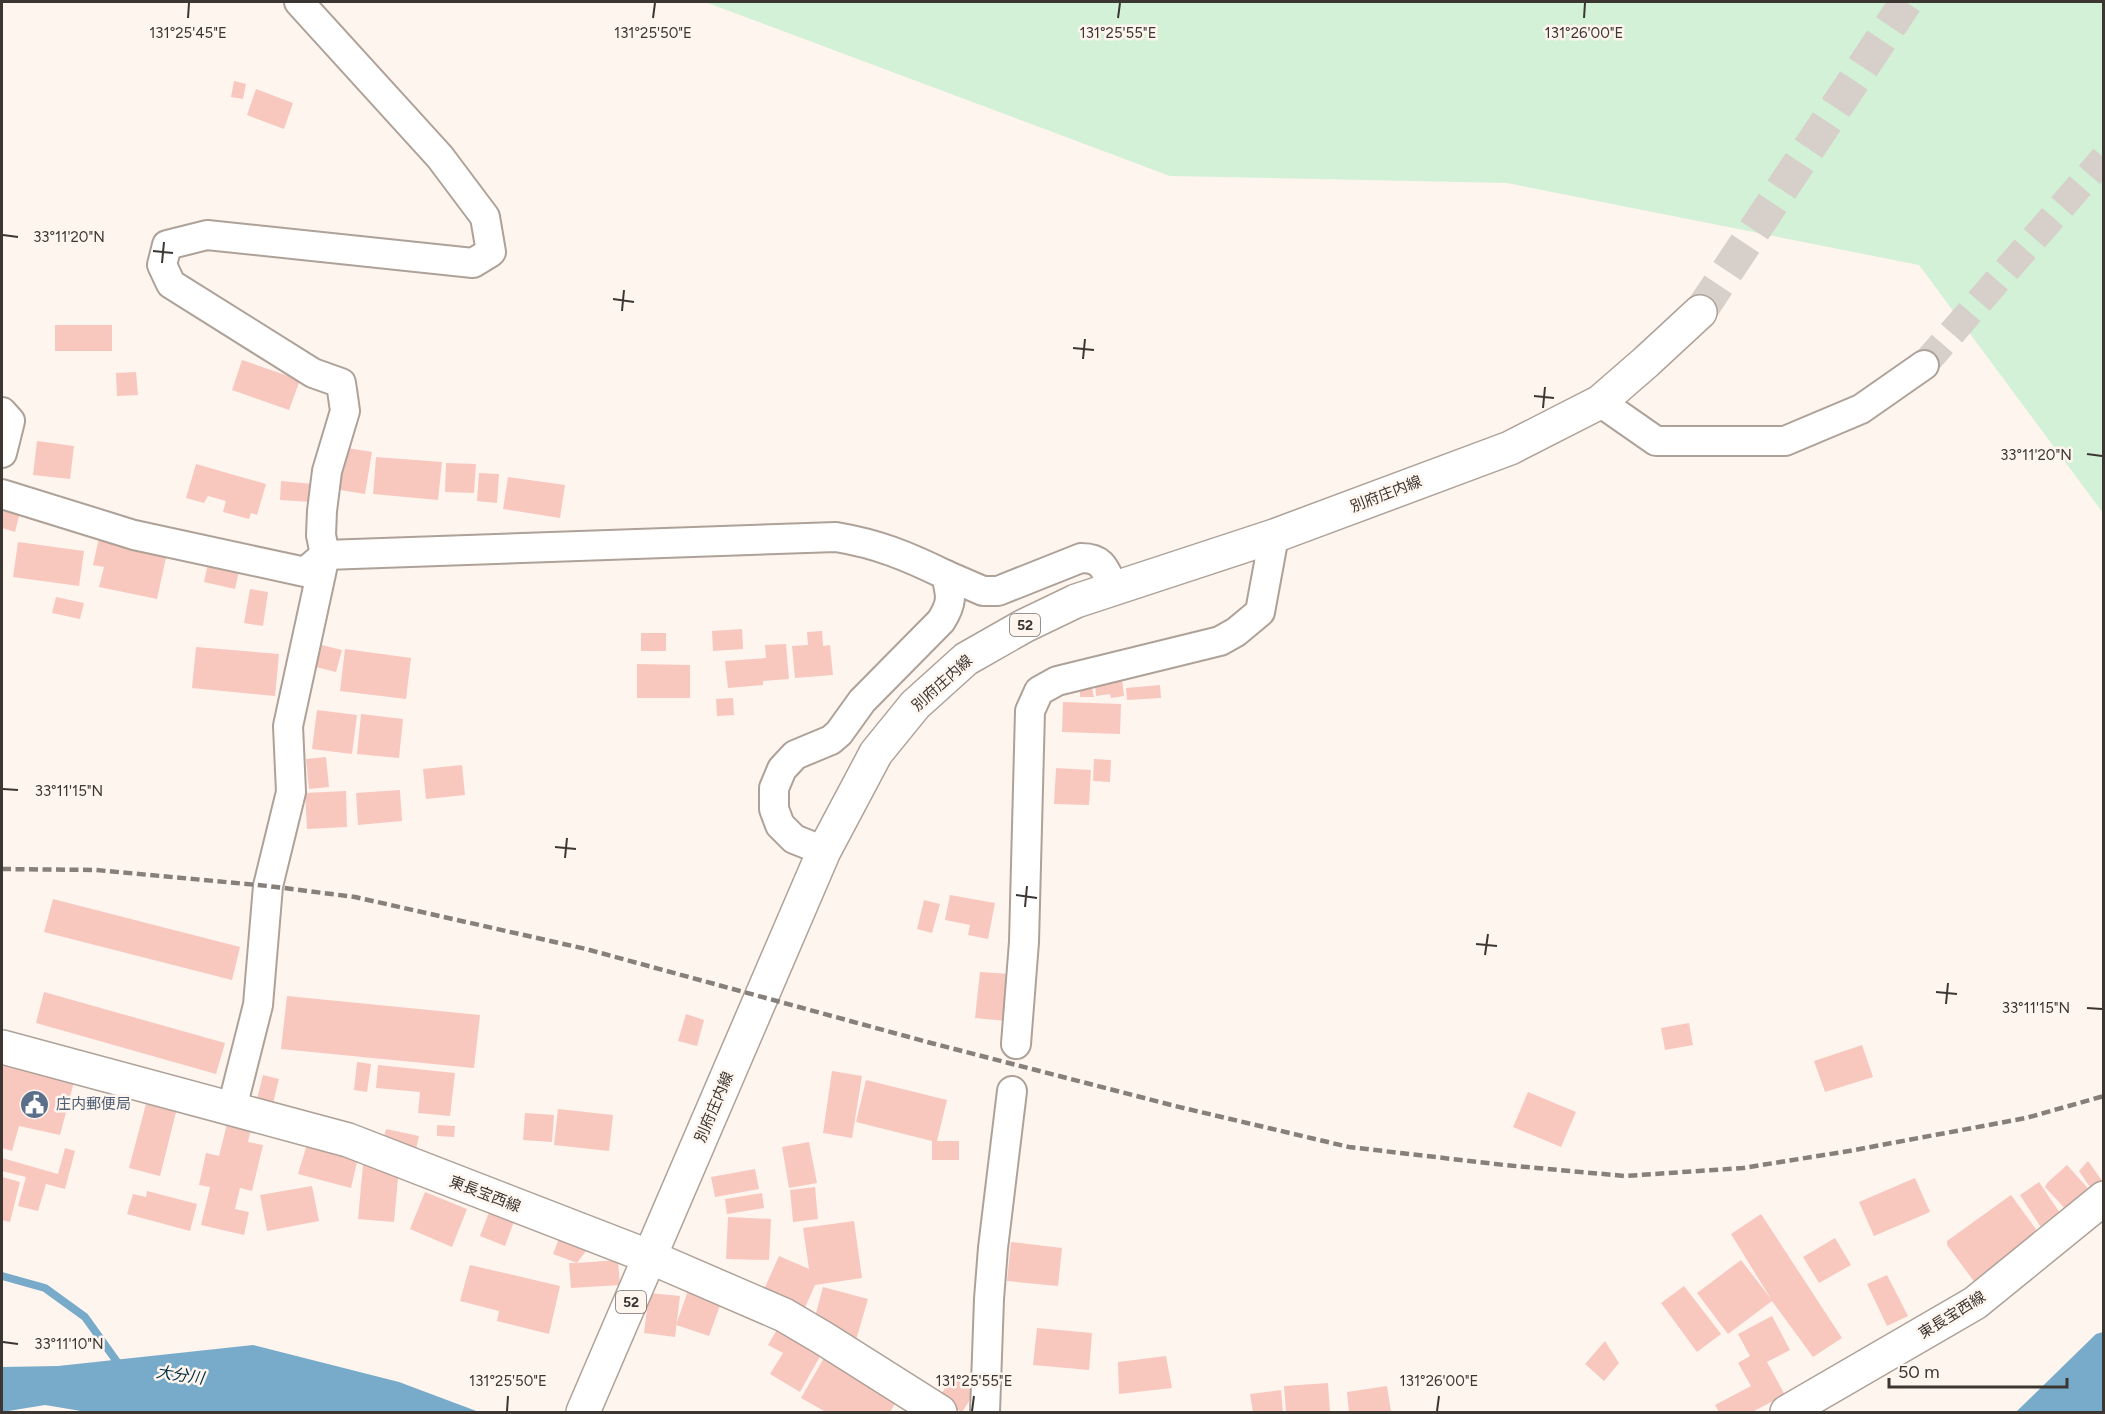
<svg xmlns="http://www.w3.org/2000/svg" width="2105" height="1414" font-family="Figtree,'Noto Sans JP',sans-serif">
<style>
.green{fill:#d2f1d6}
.water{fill:#78aaca}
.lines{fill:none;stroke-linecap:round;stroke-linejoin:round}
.stream{stroke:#78aaca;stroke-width:8}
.building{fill:#f8c8bf}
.minor-tunnel{stroke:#d7cfc9;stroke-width:28;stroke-dasharray:28 14;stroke-linecap:butt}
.primary-tunnel{stroke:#d7cfc9;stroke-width:33;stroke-dasharray:33 16;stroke-linecap:butt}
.minor-casing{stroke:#aea198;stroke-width:32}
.secondary-casing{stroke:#aea198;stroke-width:36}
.primary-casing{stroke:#aea198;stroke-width:36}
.minor{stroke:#fff;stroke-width:28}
.secondary{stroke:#fff;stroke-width:33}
.primary{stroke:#fff;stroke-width:33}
.rail{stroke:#867f7a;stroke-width:4.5;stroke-dasharray:9 4.5;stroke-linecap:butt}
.ticks{fill:none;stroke:#3c3632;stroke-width:2}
.labels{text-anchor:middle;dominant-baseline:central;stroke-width:5;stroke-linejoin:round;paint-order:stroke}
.shield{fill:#fef5ef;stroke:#766f6b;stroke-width:1.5}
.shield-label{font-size:14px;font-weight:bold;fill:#3c3632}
.street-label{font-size:15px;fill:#3c3632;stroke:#fef5ef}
.service-label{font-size:15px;fill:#4e5e75;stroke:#fef5ef;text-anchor:start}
.water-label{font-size:16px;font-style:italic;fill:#012e44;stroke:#fef5ef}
.ticks-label{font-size:15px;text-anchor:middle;fill:#3c3632;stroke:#fef5ef;stroke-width:5;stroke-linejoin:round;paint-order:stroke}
</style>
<rect width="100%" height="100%" fill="#fef5ef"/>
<polygon class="green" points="705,2 2103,2 2103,513 1919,265 1507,183 1170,176"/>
<g class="water">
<polygon points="2103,1332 2103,1412 2016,1412 2096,1334"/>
<polygon points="253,1345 399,1382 479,1412 87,1412 45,1405 2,1412 2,1367 58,1366"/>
</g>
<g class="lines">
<polyline class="stream" points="2,1276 45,1288 85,1317 120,1366"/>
</g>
<g class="building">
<polygon points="234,81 246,84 243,99 231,97"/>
<polygon points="256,89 293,103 284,129 247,115"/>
<rect x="55" y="325" width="57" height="26"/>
<polygon points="242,360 300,380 289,410 232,390"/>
<polygon points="136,372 138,395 117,396 116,373"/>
<polygon points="37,441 74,446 70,479 33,475"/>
<polygon points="341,447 372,452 365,494 334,489"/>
<polygon points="376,457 442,462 438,500 373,494"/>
<polygon points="446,463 476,464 474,493 445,492"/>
<polygon points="196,464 266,484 257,515 251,513 249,519 223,512 226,501 208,496 204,503 186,498"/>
<polygon points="479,473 499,474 497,503 477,501"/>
<polygon points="508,477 565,485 560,518 503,509"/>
<polygon points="281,481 313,484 311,502 280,500"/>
<polygon points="5,504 21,508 15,532 2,528 2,518"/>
<polygon points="99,538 167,553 157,599 99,587 104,567 93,565"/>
<polygon points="18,542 84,551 79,586 13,577"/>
<polygon points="208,563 239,571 235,589 204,582"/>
<polygon points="250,589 268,592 263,626 244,623"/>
<polygon points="56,597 84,603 80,619 52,613"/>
<polygon points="742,629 743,649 713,651 712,631"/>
<polygon points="822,631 823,646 830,645 833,675 795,678 792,646 808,645 807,632"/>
<rect x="641" y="633" width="25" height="18"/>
<polygon points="314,643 342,650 336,672 308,665"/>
<polygon points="786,644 789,679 763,681 763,685 728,688 725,661 766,658 765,645"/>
<polygon points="196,647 279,654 275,696 192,688"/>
<polygon points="345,649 411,658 406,699 340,691"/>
<polygon points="637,664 690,665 690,698 637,698"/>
<polygon points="1122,679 1124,696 1111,698 1110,694 1096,696 1095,682"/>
<polygon points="1091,684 1094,697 1080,697 1080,686"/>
<polygon points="1160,685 1161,698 1127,700 1126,688"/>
<polygon points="733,698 734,715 717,716 716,699"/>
<polygon points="1063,702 1121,704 1120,734 1062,732"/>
<polygon points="317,710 357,715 352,754 312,749"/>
<polygon points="361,714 403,719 399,758 357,754"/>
<polygon points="326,757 329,787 309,789 306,759"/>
<polygon points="1094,759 1111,760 1110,782 1093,781"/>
<polygon points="462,765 465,795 426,799 423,769"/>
<polygon points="1056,768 1091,770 1089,805 1054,804"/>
<polygon points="400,790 402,821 358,825 356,793"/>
<polygon points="346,791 347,827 307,829 305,793"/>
<polygon points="950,895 995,903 988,939 968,935 970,925 945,920"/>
<polygon points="53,899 240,947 232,980 44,932"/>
<polygon points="924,900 940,904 932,933 917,929"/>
<polygon points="980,972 1010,974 1006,1021 975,1018"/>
<polygon points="44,992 225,1043 216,1074 36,1023"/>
<polygon points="287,996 480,1015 474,1068 281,1049"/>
<polygon points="686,1014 704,1020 697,1046 678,1041"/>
<polygon points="1689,1023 1693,1045 1665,1050 1661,1028"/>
<polygon points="1862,1045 1873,1077 1825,1092 1814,1061"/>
<polygon points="357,1062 371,1064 367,1092 354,1090"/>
<polygon points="4,1064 74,1082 60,1135 19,1126 12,1151 2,1148 2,1073"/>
<polygon points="378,1065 455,1073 450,1116 418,1113 420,1092 376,1088"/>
<polygon points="832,1071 862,1076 852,1138 823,1133"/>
<polygon points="263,1075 279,1079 273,1103 257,1099"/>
<polygon points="866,1080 947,1100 937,1141 959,1141 959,1160 932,1160 932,1141 856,1122"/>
<polygon points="1528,1092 1576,1112 1561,1147 1513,1127"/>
<polygon points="146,1104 176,1112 160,1176 129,1168"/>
<polygon points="558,1109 613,1115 609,1151 554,1145"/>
<polygon points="525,1113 554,1115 552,1142 523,1140"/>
<polygon points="227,1124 251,1129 248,1142 263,1145 252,1191 240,1188 235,1209 249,1212 244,1235 201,1225 210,1187 199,1185 206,1153 219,1156"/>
<polygon points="437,1125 455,1126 454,1137 437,1136"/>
<polygon points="386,1129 419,1136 416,1149 383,1141"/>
<polygon points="809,1142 817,1183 789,1188 782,1147"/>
<polygon points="307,1144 358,1158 351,1188 298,1174"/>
<polygon points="65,1148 75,1151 65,1189 46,1184 38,1211 18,1206 26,1177 2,1171 2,1158 58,1174"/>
<polygon points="2088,1161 2103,1182 2092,1190 2079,1171"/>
<polygon points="363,1165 399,1168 394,1222 358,1219"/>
<polygon points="2067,1165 2092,1193 2070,1214 2045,1187 2047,1183"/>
<polygon points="755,1169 759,1189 715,1197 711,1177"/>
<polygon points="2,1177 20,1182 10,1222 2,1220"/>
<polygon points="1915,1178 1930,1212 1874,1236 1859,1202"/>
<polygon points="2039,1182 2062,1216 2042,1229 2020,1195"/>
<polygon points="312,1186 319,1221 267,1231 260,1195"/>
<polygon points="815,1187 818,1219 793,1222 790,1190"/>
<polygon points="147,1191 197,1204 190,1231 127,1214 133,1194 146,1197"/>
<polygon points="425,1192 467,1209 452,1247 410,1229"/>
<polygon points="762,1193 764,1208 727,1214 725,1199"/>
<polygon points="2011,1195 2041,1236 1976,1284 1947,1245 1947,1241"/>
<polygon points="491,1207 516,1216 505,1246 480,1236"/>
<polygon points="1761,1214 1842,1338 1813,1357 1772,1301 1728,1334 1697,1293 1741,1260 1771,1299 1731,1234"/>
<polygon points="728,1217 771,1219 769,1260 726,1259"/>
<polygon points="854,1221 862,1278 815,1285 803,1312 762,1294 779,1256 809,1269 803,1228"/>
<polygon points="560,1236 589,1247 577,1263 618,1260 620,1285 571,1288 569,1263 577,1263 553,1254"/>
<polygon points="1835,1238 1851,1265 1819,1283 1803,1257"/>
<polygon points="1011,1242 1062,1248 1058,1286 1007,1281"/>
<polygon points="470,1265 560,1286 549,1334 497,1321 499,1311 460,1301"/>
<polygon points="1887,1275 1908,1316 1887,1326 1867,1284"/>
<polygon points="1684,1286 1721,1334 1697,1352 1661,1303"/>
<polygon points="823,1287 868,1299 856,1340 812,1328"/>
<polygon points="689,1288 722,1300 709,1336 676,1325"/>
<polygon points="649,1293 680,1296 675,1337 644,1333"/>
<polygon points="1772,1316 1790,1350 1767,1362 1785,1395 1752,1412 1719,1412 1715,1405 1751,1386 1738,1363 1750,1356 1738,1334"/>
<polygon points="779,1326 823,1351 800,1392 770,1374 783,1353 768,1345"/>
<polygon points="1037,1328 1092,1333 1089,1370 1033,1365"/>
<polygon points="1605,1341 1619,1363 1604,1381 1585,1364"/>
<polygon points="825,1356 898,1399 890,1412 826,1412 801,1398"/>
<polygon points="1166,1356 1172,1388 1119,1394 1118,1362"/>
<polygon points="952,1377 975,1392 962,1412 938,1399"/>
<polygon points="1328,1383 1330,1412 1286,1412 1284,1386"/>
<polygon points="1387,1386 1391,1412 1349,1412 1347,1392"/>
<polygon points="1281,1390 1283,1412 1253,1412 1250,1394"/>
</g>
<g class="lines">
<polyline class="minor-tunnel" points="1924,365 2104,158"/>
<polyline class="primary-tunnel" points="1700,312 1906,2"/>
<defs>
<g id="minor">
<polyline points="1600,402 1656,441 1785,441 1861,409 1924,365"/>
<polyline points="2,412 10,421 2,453"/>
<path d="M2,494L134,535L305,572L325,555L836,537C878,544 907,556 946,575C951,596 953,602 941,621L862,701L839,733L831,740L795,755L782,769L774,788V809L780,825L794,839L824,851"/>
<path d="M946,575L983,591H998L1081,558C1104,558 1105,570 1114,589"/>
<polyline points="1016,1044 1024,942 1030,711 1039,691 1057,681 1220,641 1236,632 1260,612 1274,536"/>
<polyline points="232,1108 258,1005 268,886 291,792 288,726 325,555 321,535 322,511 327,471 345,411 341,383 313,373 171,284 162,265 167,245 207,235 473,263 491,252 485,217 440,157 299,2"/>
<polyline points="985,1412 989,1299 993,1248 1012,1091"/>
</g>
<g id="secondary">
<polyline points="2,1047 348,1140 650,1257 784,1315 823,1338 940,1412"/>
<polyline points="1787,1412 1975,1303 2104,1198"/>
</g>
<polyline id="primary" points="583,1412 824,851 876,753 915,705 966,659 1024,626 1076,601 1274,536 1510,448 1600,402 1646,362 1700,312"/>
</defs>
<use href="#minor" class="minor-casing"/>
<use href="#secondary" class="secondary-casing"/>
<use href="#primary" class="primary-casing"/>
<use href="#minor" class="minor"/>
<use href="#secondary" class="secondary"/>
<use href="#primary" class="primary"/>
<polyline class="rail" points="2,869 96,870 268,886 355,897 586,949 931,1043 1175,1106 1349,1147 1504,1165 1625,1176 1743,1168 1849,1151 2026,1118 2104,1096"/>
</g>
<path class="ticks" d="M188,18L189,3M653,18L655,3M1118,18L1120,3M1584,18L1585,3M3,235L18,237M153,251L173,253M162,263L164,242M613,299L634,302M622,311L624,290M1073,348L1094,350M1083,359L1085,339M1534,396L1554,398M1543,408L1545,387M2087,454L2102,456M3,789L18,790M555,847L576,849M565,858L567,838M1016,895L1037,898M1025,907L1027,886M1476,944L1497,946M1485,955L1488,934M1936,992L1957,994M1946,1004L1948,983M2087,1008L2102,1009M3,1342L18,1344M507,1411L508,1396M972,1411L974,1396M1437,1411L1439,1396"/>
<defs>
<symbol id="civic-disc" viewBox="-11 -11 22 22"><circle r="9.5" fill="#5c6f8a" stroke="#fef5ef"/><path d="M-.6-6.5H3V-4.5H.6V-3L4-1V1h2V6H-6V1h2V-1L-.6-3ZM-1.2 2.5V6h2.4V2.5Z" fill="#fff"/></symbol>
</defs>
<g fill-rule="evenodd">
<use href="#civic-disc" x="18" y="1088" width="33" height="33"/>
</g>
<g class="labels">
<g class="shield">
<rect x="1010" y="614" width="30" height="22" rx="4.5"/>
<rect x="616" y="1291" width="30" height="22" rx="4.5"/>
</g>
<g class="shield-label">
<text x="1025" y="625">52</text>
<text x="631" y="1302">52</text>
</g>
<g class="street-label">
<text transform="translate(1386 494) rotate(-21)">別府庄内線</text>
<text transform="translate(942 683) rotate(-42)">別府庄内線</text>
<text transform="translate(714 1107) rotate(-67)">別府庄内線</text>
<text transform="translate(485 1194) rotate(21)">東長宝西線</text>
<text transform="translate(1952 1315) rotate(-32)">東長宝西線</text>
</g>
<g class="service-label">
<text x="56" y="1104">庄内郵便局</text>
</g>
<g class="water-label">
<text transform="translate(180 1375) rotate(8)">大分川</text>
</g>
</g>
<g class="ticks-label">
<text x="188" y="38">131°25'45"E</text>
<text x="653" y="38">131°25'50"E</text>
<text x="1118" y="38">131°25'55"E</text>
<text x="1584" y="38">131°26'00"E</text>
<text x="69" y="242">33°11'20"N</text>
<text x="2036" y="460">33°11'20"N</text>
<text x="69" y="796">33°11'15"N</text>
<text x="2036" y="1013">33°11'15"N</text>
<text x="69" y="1349">33°11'10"N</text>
<text x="508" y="1386">131°25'50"E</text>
<text x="974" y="1386">131°25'55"E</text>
<text x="1439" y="1386">131°26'00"E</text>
</g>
<rect width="2105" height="1414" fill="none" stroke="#3c3632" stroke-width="6"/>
<path d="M1889 1378v9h178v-9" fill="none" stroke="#3c3632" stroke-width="3"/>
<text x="1898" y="1378" font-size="18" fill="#3c3632" stroke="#fef5ef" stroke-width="4.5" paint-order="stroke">50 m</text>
</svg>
